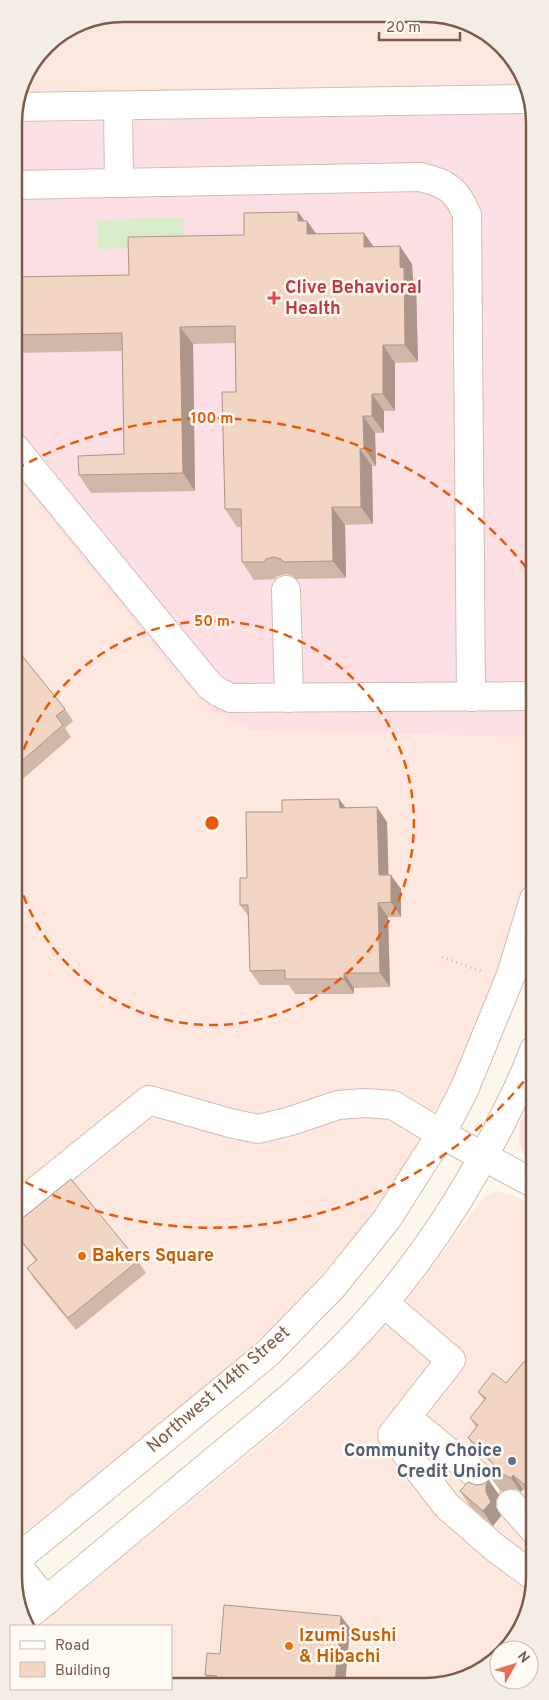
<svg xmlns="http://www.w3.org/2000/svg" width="549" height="1700" font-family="Overpass,sans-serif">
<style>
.commercial{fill:#fde8e0}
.medical{fill:#fbdfe3}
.green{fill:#d8ecc9}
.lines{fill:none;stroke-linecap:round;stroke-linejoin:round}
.minor-casing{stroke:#d1beb0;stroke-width:30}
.path{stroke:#d9b8a5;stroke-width:3;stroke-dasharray:1 4;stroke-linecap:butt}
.minor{stroke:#fff;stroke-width:28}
.wall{fill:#d1b7a8}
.shaded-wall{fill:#aa9588}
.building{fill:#f3d5c3;stroke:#aa9588}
.ring{fill:none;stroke:#e8590c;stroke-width:2.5;stroke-dasharray:9 6}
.health-dot{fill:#e0444e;stroke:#fffaf3;stroke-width:2}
.food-dot{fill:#e8710a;stroke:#fffaf3;stroke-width:2}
.service-dot{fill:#5c6f8a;stroke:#fffaf3;stroke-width:2}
.labels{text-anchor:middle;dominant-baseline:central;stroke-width:5;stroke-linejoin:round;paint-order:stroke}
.health-label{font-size:18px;font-weight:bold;fill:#be3a42;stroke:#fffaf3;text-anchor:start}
.food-label{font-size:18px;font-weight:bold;fill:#c56008;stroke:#fffaf3;text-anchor:start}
.street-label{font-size:18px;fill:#7a5c4d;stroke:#fffaf3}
.service-label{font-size:18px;font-weight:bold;fill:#4e5e75;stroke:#fffaf3;text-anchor:end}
.rim{fill:none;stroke:#7a5c4d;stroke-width:2.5}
.centre{fill:#e8590c;stroke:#fffaf3;stroke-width:2.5}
.ring-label{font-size:15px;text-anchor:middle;font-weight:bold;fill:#e8590c;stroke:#fffaf3;stroke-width:5;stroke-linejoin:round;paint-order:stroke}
</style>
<rect width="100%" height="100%" fill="#fdf6ec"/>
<g class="commercial">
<polygon points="123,14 447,16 503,46 533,102 534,857 507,954 451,1083 404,1166 360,1231 295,1305 237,1361 34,1525 16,1538 14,116 25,75 51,41 82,22"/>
<polygon points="497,1191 513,1195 535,1207 535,1584 508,1649 499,1650 499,1654 447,1684 171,1684 171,1626 39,1626 284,1425 333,1381 376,1335 415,1289 485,1196"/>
</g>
<g class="medical">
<polygon points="516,114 530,116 533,118 534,737 251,730 213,712 170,666 14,474 14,122 96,122"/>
<polygon points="534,1092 535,1164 524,1155 519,1140 520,1123"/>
</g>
<polygon class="green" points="184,217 184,248 98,249 97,220"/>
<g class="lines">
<defs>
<g id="minor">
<polyline points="118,106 119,183"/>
<polyline points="16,107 532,99"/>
<path d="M14,185L420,177C447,183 457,190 467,215L471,697"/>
<polyline points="14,447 210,686 220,693 231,698 534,696"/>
<polyline points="286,590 289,698"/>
<polyline points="15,1208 149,1100 230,1123 258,1129 291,1121 338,1105 364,1103 393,1105 441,1134 535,1184"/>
<polyline points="384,1303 451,1360 392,1435 447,1506 494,1547 529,1573 535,1575"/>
<polyline points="406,1417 488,1484"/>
<polyline points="511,1504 535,1531"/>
<polyline points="16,1560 267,1354 333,1286 387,1219 441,1134 464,1090 511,975 534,899"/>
<polyline points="16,1564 46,1601"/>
<path d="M26,1617C87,1567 148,1516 208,1466C255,1427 303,1389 345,1346C410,1279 463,1200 504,1117C515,1095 526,1073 534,1050"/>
</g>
</defs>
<use href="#minor" class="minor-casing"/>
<g class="path">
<polyline points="14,381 23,388"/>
<polyline points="442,957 483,972"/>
</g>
<use href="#minor" class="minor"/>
</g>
<g class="wall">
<polygon points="298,212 304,221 307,221 316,233 374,247 412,264 413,280 416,285 418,362 395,363 395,411 384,411 384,433 375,433 376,466 372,466 373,524 345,525 346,578 296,579 293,576 286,574 278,576 275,579 254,580 242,562 241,527 237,527 225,509 236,392 235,343 193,344 195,491 91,493 79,475 124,454 122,351 14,353 14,277 129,275 244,235"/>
<polygon points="15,647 65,709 73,721 65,728 71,737 15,786"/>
<polygon points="339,799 346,808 387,822 388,875 401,889 401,917 388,917 390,987 354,988 354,994 295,994 289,985 260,985 250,971 249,917 240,905 247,878 282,812"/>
<polygon points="15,1224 138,1261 146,1273 76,1330 35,1280 27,1268 36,1261 15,1234"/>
<polygon points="535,1349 535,1499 523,1489 521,1492 515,1489 508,1489 501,1492 491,1478 493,1472 493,1464 478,1452 468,1438 476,1427 470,1418 484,1400 478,1392 506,1383"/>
<polygon points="460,1491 499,1495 496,1500 496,1507 501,1516 493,1526 470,1506"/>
<polygon points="350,1628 345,1684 211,1684 205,1675 220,1654"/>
</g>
<g class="shaded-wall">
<polygon points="298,212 307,224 307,221 319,238 319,251 298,221"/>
<polygon points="364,233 376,250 364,247"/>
<polygon points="400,246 412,264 413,280 416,285 418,362 405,345 400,267"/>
<polygon points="180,327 193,344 195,491 183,473"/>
<polygon points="383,345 395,363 395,411 383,394"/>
<polygon points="372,394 384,411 384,433 372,416"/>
<polygon points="363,416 375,433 376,466 364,448"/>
<polygon points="360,449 372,466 373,524 361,507"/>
<polygon points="332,507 345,525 346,578 333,561"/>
<polygon points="339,799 350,814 340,808"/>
<polygon points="377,807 387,822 389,889 379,875"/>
<polygon points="391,875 401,889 401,917 391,902"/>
<polygon points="378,903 388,917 390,987 380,973"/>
<polygon points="344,973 354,988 354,994 344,979"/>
<polygon points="513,1475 523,1489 521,1492 511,1478"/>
<polygon points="489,1480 499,1495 496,1500 496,1507 501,1516 493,1526 483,1511 486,1485"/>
<polygon points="535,1483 535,1496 530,1489"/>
<polygon points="341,1616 350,1628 345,1684 335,1684"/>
</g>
<g class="building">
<polygon points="298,212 298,221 307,221 307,234 364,233 364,247 400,246 400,267 404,268 405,345 383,345 383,394 372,394 372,416 363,416 364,448 360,449 361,507 332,507 333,561 284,562 281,559 274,557 266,559 263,562 242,562 241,509 225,509 222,392 236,392 235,326 180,327 183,473 79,475 78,456 124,454 122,333 14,335 14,277 129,275 128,237 244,235 244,213"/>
<polygon points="15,647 65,709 56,716 63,725 15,767"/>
<polygon points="339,799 340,808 377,807 379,875 391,875 391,902 378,903 380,973 344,973 344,979 285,979 285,970 250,971 248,905 240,905 240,878 247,878 246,812 282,812 282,800"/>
<polygon points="71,1179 138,1261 68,1318 27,1268 37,1260 15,1233 15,1224"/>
<polygon points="535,1349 535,1483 530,1489 513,1475 511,1478 505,1475 498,1474 491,1478 493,1472 493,1464 488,1458 490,1456 468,1438 478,1425 470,1418 486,1398 478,1392 493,1373 506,1383"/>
<polygon points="489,1480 486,1485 486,1492 491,1502 483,1511 460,1491 468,1482 476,1485 483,1484"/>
<polygon points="224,1605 341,1616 335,1684 216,1684 217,1676 205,1675 207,1653 220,1654"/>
</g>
<g class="ring">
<path d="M15 778A202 202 0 1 1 15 868"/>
<path d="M533 1070A405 405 0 0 1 16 1177M16 469A405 405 0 0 1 533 576"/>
</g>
<path class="health-dot" d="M271.5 290.5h5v5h5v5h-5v5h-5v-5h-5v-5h5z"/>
<g class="food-dot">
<circle cx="82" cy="1256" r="5"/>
<circle cx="289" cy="1646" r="5"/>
</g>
<circle class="service-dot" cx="512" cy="1461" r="5"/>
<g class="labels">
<g class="health-label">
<text x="285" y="288">Clive Behavioral<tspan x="285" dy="21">Health</tspan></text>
</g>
<g class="food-label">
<text x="92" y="1256">Bakers Square</text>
<text x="299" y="1636">Izumi Sushi<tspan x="299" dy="21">&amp; Hibachi</tspan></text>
</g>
<g class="street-label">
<text transform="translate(219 1390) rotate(-41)">Northwest 114th Street</text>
</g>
<g class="service-label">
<text x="502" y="1451">Community Choice<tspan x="502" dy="21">Credit Union</tspan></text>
</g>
</g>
<path d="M0 0H549V1700H0ZM123 22H425A101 101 0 0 1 526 123V1577A101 101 0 0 1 425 1678H123A101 101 0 0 1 22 1577V123A101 101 0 0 1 123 22Z" fill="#f4ede6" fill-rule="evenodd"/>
<path class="rim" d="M123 22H425A101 101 0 0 1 526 123V1577A101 101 0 0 1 425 1678H123A101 101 0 0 1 22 1577V123A101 101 0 0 1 123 22Z"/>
<circle cx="212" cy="823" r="8" class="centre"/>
<g class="ring-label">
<text x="212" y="423">100 m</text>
<text x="212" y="626">50 m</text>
</g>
<rect x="10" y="1625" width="162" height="65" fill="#fffaf3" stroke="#cabbb1"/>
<rect x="20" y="1641" width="25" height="8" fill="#ffffff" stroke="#cabbb1"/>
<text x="55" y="1650" font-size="15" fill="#7a5c4d">Road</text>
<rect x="20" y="1662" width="25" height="15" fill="#f3d5c3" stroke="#cabbb1"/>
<text x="55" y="1675" font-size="15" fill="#7a5c4d">Building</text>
<g transform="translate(514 1665) rotate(51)"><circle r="24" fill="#fffaf3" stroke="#cabbb1"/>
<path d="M0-4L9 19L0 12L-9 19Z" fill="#e76f51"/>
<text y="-8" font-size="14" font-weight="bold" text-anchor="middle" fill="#7a5c4d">N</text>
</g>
<path d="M379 32v8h81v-8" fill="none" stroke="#7a5c4d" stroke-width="2.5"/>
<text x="386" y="32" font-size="15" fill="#7a5c4d" stroke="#fffaf3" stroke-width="4" paint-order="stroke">20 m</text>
</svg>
